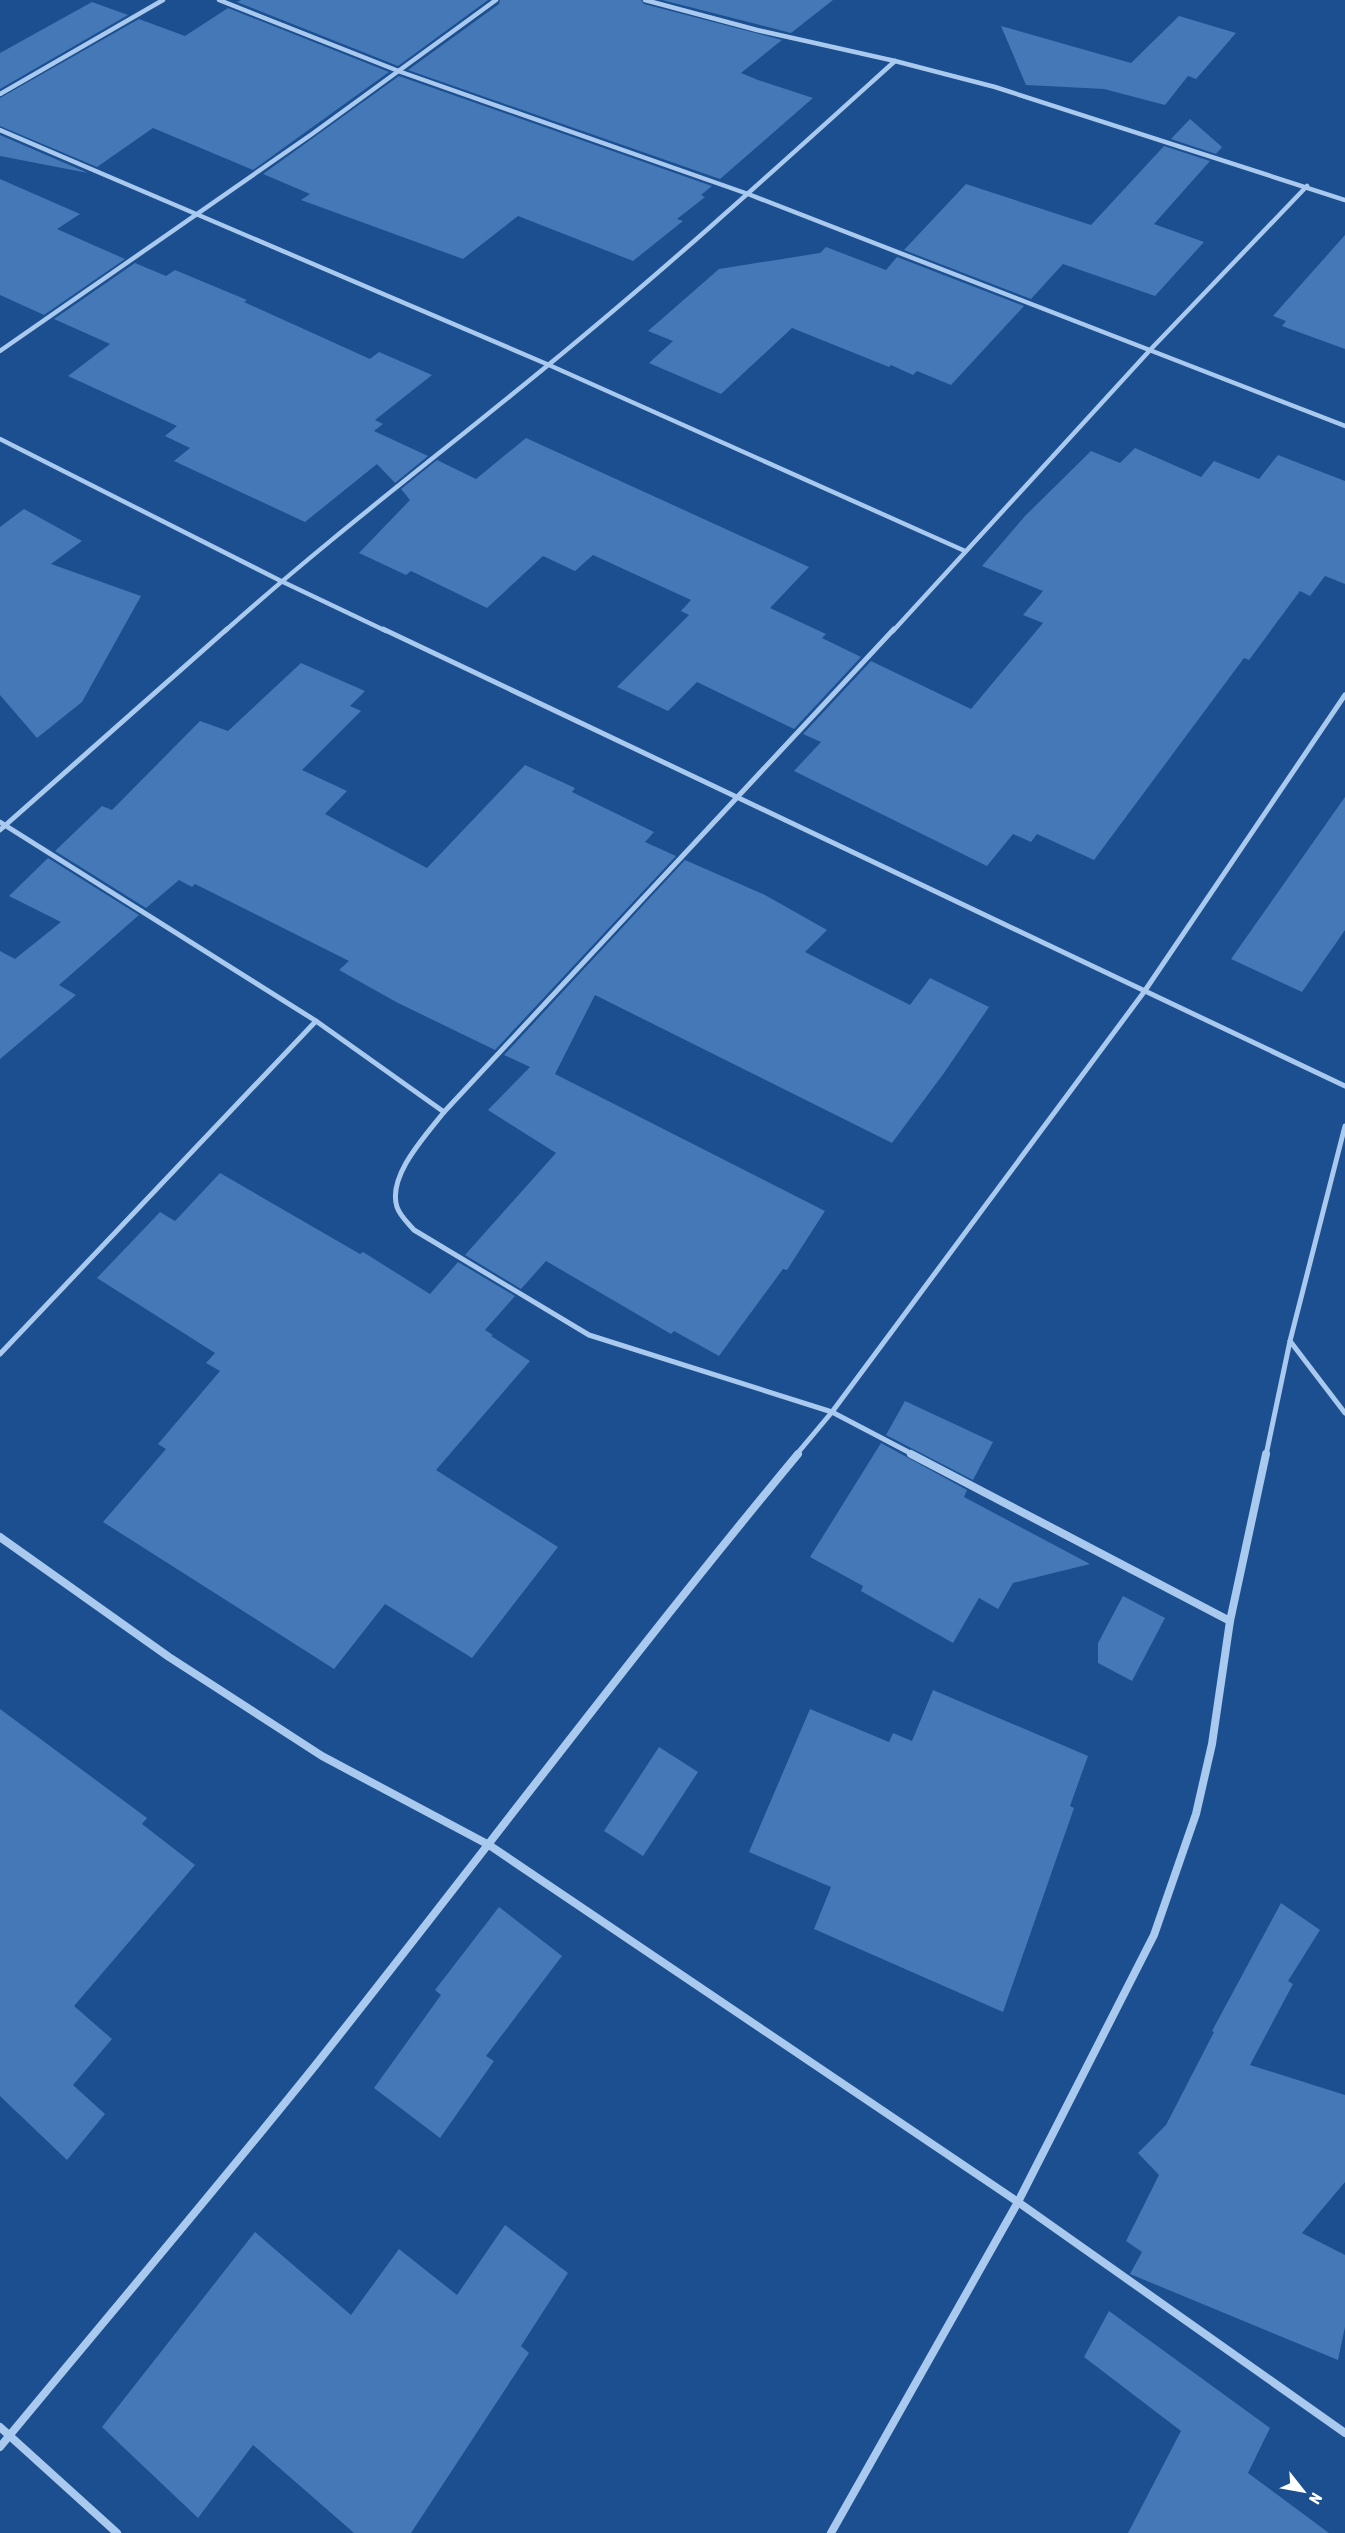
<svg xmlns="http://www.w3.org/2000/svg" width="1345" height="2533" font-family="'Asap Condensed',sans-serif">
<style>
.building{fill:#4478b7}
.lines{fill:none;stroke-linecap:round;stroke-linejoin:round}
.street-far2{stroke:#a9c9ee;stroke-width:4.5}
.street-far1{stroke:#a9c9ee;stroke-width:5}
.street{stroke:#a9c9ee;stroke-width:8}
</style>
<rect width="100%" height="100%" fill="#1b4f8f"/>
<g class="building">
<polygon points="241,0 488,0 398,66 237,2"/>
<polygon points="500,0 641,0 644,4 782,40 741,73 758,80 813,98 720,179 408,70 499,4"/>
<polygon points="662,0 833,0 791,33"/>
<polygon points="92,2 128,15 0,89 0,53"/>
<polygon points="228,8 389,72 253,170 153,128 97,167 0,126 0,98 139,19 185,36"/>
<polygon points="1179,16 1236,33 1196,79 1188,76 1165,105 1104,89 1026,85 1001,26 1131,63"/>
<polygon points="399,76 712,186 701,195 705,197 677,219 683,221 633,261 518,216 463,259 301,200 310,194 263,174"/>
<polygon points="1190,119 1222,147 1216,154 1171,139"/>
<polygon points="0,135 88,173 0,156"/>
<polygon points="1164,146 1210,161 1154,224 1204,242 1155,296 1063,264 1031,299 904,250 966,184 1091,225"/>
<polygon points="0,179 80,214 57,229 125,259 44,315 0,295"/>
<polygon points="1345,235 1345,349 1282,326 1286,321 1273,316"/>
<polygon points="826,247 886,270 897,257 1024,306 951,385 917,371 913,375 891,365 889,367 792,328 721,394 649,363 673,341 648,331 719,269 820,253"/>
<polygon points="135,263 166,276 175,270 247,300 244,302 370,359 379,352 432,375 375,420 383,424 374,431 428,456 395,483 377,464 305,522 174,461 190,448 165,436 177,426 68,376 110,344 54,319"/>
<polygon points="526,438 809,567 770,608 826,634 822,638 861,657 794,729 697,682 668,711 617,687 689,615 681,611 691,600 593,555 575,571 543,556 487,608 411,571 406,575 359,553 410,500 401,489 437,460 476,479"/>
<polygon points="1135,448 1201,477 1214,461 1259,479 1278,455 1345,481 1345,584 1325,576 1310,596 1300,591 1249,660 1244,658 1094,860 1037,834 1031,842 1013,834 987,866 794,771 821,742 803,734 871,661 971,709 1043,623 1023,615 1043,591 982,566 1025,516 1091,451 1120,463"/>
<polygon points="24,509 82,541 51,564 141,596 82,702 37,738 0,695 0,527"/>
<polygon points="301,663 365,691 350,706 361,711 302,770 347,791 325,814 427,868 525,765 575,788 572,792 654,832 645,842 676,856 495,1050 398,1003 339,970 349,961 195,884 192,887 179,880 146,908 55,851 102,806 112,810 200,721 228,731"/>
<polygon points="1345,797 1345,930 1302,992 1231,959"/>
<polygon points="48,858 139,915 59,985 76,995 0,1059 0,951 15,959 61,922 9,896"/>
<polygon points="685,860 765,895 827,930 805,952 910,1005 930,978 989,1007 944,1073 892,1143 595,995 555,1074 825,1211 787,1270 783,1269 719,1356 674,1331 671,1334 546,1261 521,1289 465,1255 556,1153 488,1110 530,1067 504,1055"/>
<polygon points="220,1173 360,1254 363,1252 430,1294 458,1262 515,1296 485,1330 493,1335 491,1336 530,1361 436,1470 558,1547 472,1658 385,1604 334,1669 103,1522 166,1449 158,1444 220,1371 206,1363 215,1353 97,1278 160,1212 175,1221"/>
<polygon points="905,1401 993,1442 973,1480 886,1435"/>
<polygon points="881,1443 967,1490 964,1497 1090,1564 1013,1583 998,1609 979,1598 953,1643 861,1591 863,1586 810,1557"/>
<polygon points="1123,1596 1165,1618 1132,1681 1098,1663 1098,1643"/>
<polygon points="933,1690 1088,1756 1070,1806 1074,1808 1003,2012 814,1929 831,1887 749,1852 810,1709 889,1742 893,1733 912,1741"/>
<polygon points="0,1709 147,1818 142,1824 195,1865 74,2006 112,2039 73,2085 105,2114 67,2160 0,2096"/>
<polygon points="659,1747 698,1772 643,1856 604,1831"/>
<polygon points="1281,1903 1320,1930 1288,1981 1293,1984 1250,2065 1345,2095 1345,2182 1302,2233 1345,2255 1345,2327 1338,2360 1130,2274 1142,2252 1126,2241 1159,2175 1138,2153 1166,2125 1214,2032 1212,2031"/>
<polygon points="499,1907 562,1956 486,2056 494,2061 440,2138 374,2088 441,1995 435,1990"/>
<polygon points="505,2225 568,2273 521,2346 529,2353 411,2533 354,2533 253,2445 198,2518 102,2427 255,2232 351,2315 399,2249 457,2295"/>
<polygon points="1109,2311 1270,2428 1248,2473 1329,2533 1128,2533 1181,2431 1084,2357"/>
</g>
<g class="lines">
<g class="street-far2">
<polyline points="219,0 401,72 748,194 1345,426"/>
<polyline points="645,0 757,30 895,61 995,87 1345,200"/>
<polyline points="0,94 163,0"/>
<polyline points="0,130 549,365 965,551"/>
<polyline points="0,351 312,134 496,0"/>
<polyline points="0,439 281,581 386,631"/>
<path d="M225,631C329,538 440,454 547,366C667,268 781,164 895,61"/>
<polyline points="893,631 1151,349 1307,186"/>
</g>
<g class="street-far1">
<polyline points="383,629 1345,1086"/>
<path d="M894,629L444,1112C426,1135 387,1176 397,1207C400,1216 408,1223 414,1230L589,1335L832,1412L914,1455"/>
<polyline points="0,822 316,1021 444,1112"/>
<polyline points="0,830 227,629"/>
<polyline points="1345,1126 1290,1341 1345,1413"/>
<polyline points="0,1354 316,1021"/>
<polyline points="796,1455 832,1412 1144,992 1345,695"/>
<polyline points="1266,1455 1290,1341"/>
</g>
<g class="street">
<polyline points="911,1454 1230,1621 1266,1454"/>
<polyline points="0,1537 169,1657 322,1756 489,1845 1018,2202 1345,2433"/>
<polyline points="0,2427 117,2533"/>
<path d="M0,2447C105,2320 211,2195 314,2067C476,1863 632,1654 798,1454"/>
<polyline points="831,2533 1018,2202 1154,1935 1196,1814 1212,1744 1230,1621"/>
</g>
</g>
<g transform="translate(1303 2491) rotate(121)" stroke="#1b4f8f" stroke-width="4.5" paint-order="stroke">
<path d="M0-4.5L10 22L0 15L-10 22Z" fill="#ffffff"/>
<text y="-9" font-size="16" font-weight="bold" text-anchor="middle" fill="#ffffff">N</text>
</g>
</svg>
